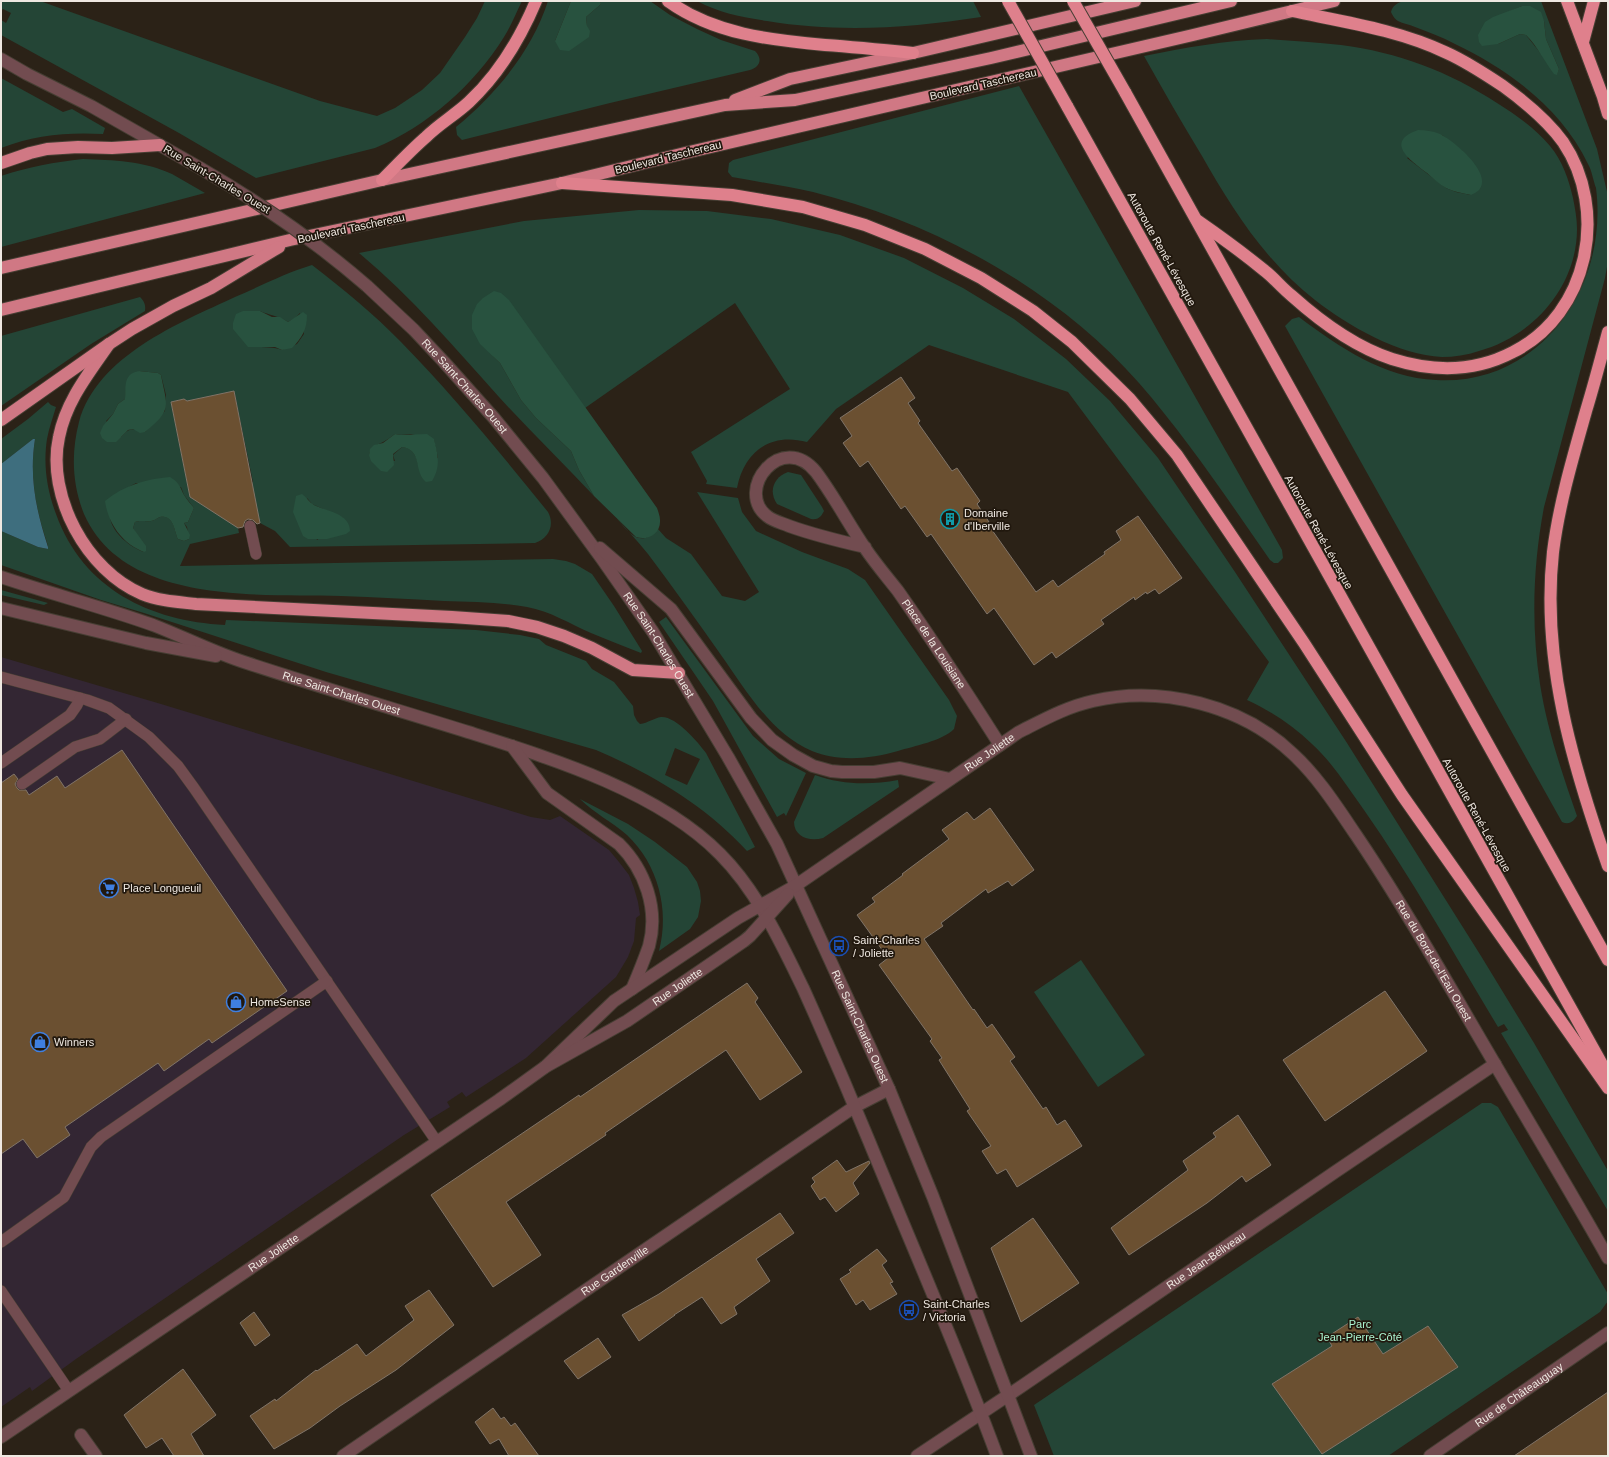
<svg xmlns="http://www.w3.org/2000/svg" width="1609" height="1457" font-family="Helvetica,sans-serif">
<style>
.commercial{fill:#332633}
.green{fill:#244536;fill-rule:evenodd}
.forest{fill:#28523f}
.water{fill:#3e6e7e}
.building{fill:#6b5031;stroke:#807468}
.lines{fill:none;stroke-linecap:round;stroke-linejoin:round}
.service-casing{stroke:#463e33;stroke-width:12}
.minor-casing{stroke:#463e33;stroke-width:14}
.tertiary-casing{stroke:#463e33;stroke-width:14}
.trunk-casing{stroke:#463e33;stroke-width:14}
.motorway-casing{stroke:#463e33;stroke-width:14}
.service{stroke:#724c50;stroke-width:11}
.minor{stroke:#724c50;stroke-width:12}
.tertiary{stroke:#724c50;stroke-width:12}
.trunk{stroke:#d07884;stroke-width:12}
.motorway{stroke:#df808c;stroke-width:12}
.tertiary-bridge-casing{stroke:#463e33;stroke-width:14;stroke-linecap:butt}
.motorway-bridge-casing{stroke:#463e33;stroke-width:14;stroke-linecap:butt}
.tertiary-bridge{stroke:#724c50;stroke-width:12}
.motorway-bridge{stroke:#df808c;stroke-width:12}
.labels{text-anchor:middle;dominant-baseline:central;stroke-width:3.5;stroke-linejoin:round;paint-order:stroke}
.street-label{font-size:11px;fill:#efe8e1;stroke:#21180e}
.poi-label{font-size:11px;fill:#efe8e1;stroke:#21180e;text-anchor:start}
.park-label{font-size:11px;fill:#abf4d0;stroke:#21180e}
</style>
<rect width="100%" height="100%" fill="#2b2217"/>
<polygon class="commercial" points="1,657 161,704 531,817 550,820 560,816 609,850 619,862 629,875 634,888 638,902 640,915 636,918 634,941 628,957 616,977 526,1058 466,1097 462,1092 447,1102 450,1107 404,1135 76,1359 32,1391 30,1387 1,1407"/>
<g class="green">
<path d="M1,1H40L320,101L377,116L395,108L422,90L440,73L465,37L477,18L485,1H522C516,13 511,26 504,37C474,85 428,126 375,148L256,178L179,133L1,35V20L6,23L11,13L3,9L1,11Z"/>
<path d="M548,1H571L555,41L587,26L586,17L601,4L600,1H650L670,15L697,29L721,40L755,51C763,59 760,67 750,70L610,103L462,140L457,135L456,127C496,94 532,51 548,1Z"/>
<path d="M697,1H973L981,17C910,28 839,33 767,21C742,17 719,13 697,1Z"/>
<path d="M1404,1H1541L1597,149L1608,196V261L1605,278L1544,507C1533,565 1531,626 1540,684C1547,729 1562,773 1577,816C1573,822 1569,825 1562,822L1543,788L1285,326L1292,319L1299,317C1339,347 1384,378 1436,380C1538,386 1609,289 1596,188C1593,180 1592,171 1588,164C1562,109 1508,69 1455,44C1442,37 1428,32 1415,27C1409,24 1403,24 1398,21C1394,18 1393,16 1391,12C1393,5 1397,3 1404,1ZM1522,6L1544,21L1546,39L1559,69L1557,74L1526,35L1520,34L1498,44L1508,12Z"/>
<path d="M1267,39C1292,41 1316,42 1341,45C1397,52 1450,72 1497,103C1516,115 1535,128 1550,146C1562,160 1569,180 1573,198C1575,208 1577,219 1577,229C1577,287 1532,337 1479,351C1467,355 1454,357 1442,357C1399,355 1348,326 1315,300C1266,262 1232,209 1202,156C1182,123 1163,90 1144,56C1185,48 1225,40 1267,39ZM1442,135L1462,151L1471,195L1456,192L1446,188L1407,158Z"/>
<path d="M1,78L63,112L72,109L105,128L103,134C68,132 34,135 1,148Z"/>
<path d="M1019,86L1282,550L1283,558L1278,563H1274L1270,560C1229,501 1186,437 1139,383C1055,288 935,223 813,192C786,186 759,182 732,177L728,172L729,163L733,160Z"/>
<path d="M83,159C113,160 144,161 172,174C183,180 194,187 205,193L1,247V176C28,167 55,162 83,159Z"/>
<path d="M639,210L707,211L771,219L840,235L904,258L963,288L1014,319L1066,359L1110,401L1158,458L1235,572L1347,743L1481,956L1534,1043L1608,1171V1211L1501,1033L1508,1030L1504,1024L1498,1027C1454,954 1413,880 1364,810C1348,788 1333,763 1312,744C1293,726 1271,711 1247,700L1269,662L1068,392L929,345L836,409L807,442C770,432 744,452 737,488L706,484L707,481L691,452L790,389L735,303L585,408L508,300L493,356L500,363L521,400L536,418L571,451L579,470L594,496C563,463 530,431 499,397C454,347 411,296 359,253L524,221Z"/>
<path d="M312,265C343,289 374,314 401,342C454,396 501,454 548,512C555,525 549,538 535,543L290,547L275,531L260,523L257,508L235,513L239,533L190,544L180,566L553,559L566,561L575,564L592,574L614,606L642,651L641,653C624,646 607,640 591,633C570,624 550,611 527,607C500,602 471,602 444,601C409,599 375,597 341,596C259,594 124,605 84,514C72,484 71,453 79,422C97,356 179,323 235,297C261,286 285,273 312,265ZM260,311C269,315 279,316 288,322L295,318L300,313L304,334L297,344L282,350C270,345 247,351 241,337ZM139,371L158,373L161,375L166,395L165,411L145,432C132,428 130,427 121,437L106,421L113,414L118,404L125,399L126,389ZM234,391L253,482L190,497L171,402L184,399L187,401ZM395,434L401,435L411,434L434,440L438,458L418,464C416,454 412,448 402,447L393,455L395,461L369,455C371,445 376,446 383,442C387,440 391,437 395,434ZM136,483L181,487L184,495L194,508L188,522L184,523L187,527L189,539L184,541L178,539C174,530 174,514 160,517C157,518 154,521 151,521C145,522 141,520 135,522L133,528L144,552C130,547 112,533 110,517C109,511 110,504 110,498ZM307,498L312,504L343,518L317,540Z"/>
<path d="M140,297C144,301 146,305 145,311L91,344L1,406V336Z"/>
<path d="M48,402L51,405L56,407C53,417 49,428 47,439C43,465 47,490 56,514C83,589 150,621 225,625L226,620L476,630L520,635L539,639L546,645L586,661L592,669L614,682L633,706L634,715L637,721L640,724C648,723 654,718 661,717C676,716 698,742 706,753L755,847L747,851C706,806 652,774 596,750L326,672L144,613L101,600L1,565V531L38,547L48,549V546C36,510 29,477 35,439H33L1,464V439L28,419ZM675,748L700,759L687,785L665,775Z"/>
<path d="M788,472L801,475L822,507L824,511C821,517 818,520 811,519L777,504C768,491 774,477 788,472Z"/>
<path d="M697,492L738,498L742,512L756,531L802,552L848,569L865,580L949,700L957,716L954,729C942,741 914,746 898,751C870,759 839,762 812,751C770,733 746,690 721,655C697,621 673,587 648,554C637,540 624,527 612,513C627,529 638,551 658,529L666,538L691,554L722,596L745,601L759,592Z"/>
<polygon points="1,590 48,603 44,605 1,595"/>
<polygon points="666,617 753,736 779,759 806,773 786,816 784,813 777,817 713,701 659,622"/>
<path d="M815,775C842,785 870,785 898,780L899,787L823,838C810,842 794,837 794,822Z"/>
<path d="M580,799L628,824L655,842L687,867L697,882L700,891L701,901L698,917L690,929L659,951C670,910 658,864 627,835C612,822 594,813 580,799Z"/>
<polygon points="1081,960 1145,1055 1098,1087 1034,992"/>
<polygon points="1482,1103 1491,1103 1498,1107 1608,1294 1608,1301 1600,1312 1388,1456 1054,1456 1034,1405"/>
</g>
<g class="forest">
<polygon points="571,1 600,1 601,4 586,17 587,26 590,31 589,37 569,51 560,50 555,41"/>
<path d="M1522,6H1530L1541,12L1544,21L1546,39L1559,69L1557,75L1554,74C1544,61 1538,47 1526,35L1520,34L1498,44L1482,46L1479,42L1478,35L1485,22L1493,17Z"/>
<path d="M1418,130C1426,130 1432,131 1440,134C1453,140 1494,174 1479,190C1477,192 1473,194 1471,195C1463,193 1454,192 1446,188C1439,184 1433,178 1427,173C1410,160 1384,142 1418,130Z"/>
<path d="M494,291L501,293L509,300L657,508C658,511 660,516 660,520C661,534 647,541 636,537L594,496L579,470L571,451L536,418L521,400L500,363L480,344L472,329V315L477,304L483,298Z"/>
<path d="M243,311H260L272,317H280L288,322L303,312L307,315C307,329 302,338 292,348L282,350L275,347H248L233,329V323L236,314Z"/>
<path d="M139,371L158,373L161,375C167,407 173,409 145,432L140,433L133,429L128,430L116,442H107L102,438L100,433L103,426L113,414L118,404L125,399C126,386 123,374 139,371Z"/>
<path d="M395,434L401,435L427,434L434,439C438,455 441,467 432,481L426,482C413,471 423,450 402,447L393,454L394,465L387,472L381,471L371,461L369,455L370,449L374,445L383,443Z"/>
<path d="M170,477C179,482 180,487 184,495C187,500 191,504 194,508L188,522L184,523L190,535L189,539L184,541L178,539C174,531 174,514 160,517C157,518 154,521 151,521C145,522 141,520 135,522L133,528L146,546V551L144,552C123,544 108,524 105,501C124,485 147,479 170,477Z"/>
<path d="M302,494C306,497 309,502 314,505C325,511 350,513 350,531L346,534L327,539H308L303,536L293,512L296,496Z"/>
</g>
<path class="water" d="M33,439H35C29,477 36,510 48,547V549L38,547L1,531V464Z"/>
<g class="building">
<polygon points="901,377 915,398 908,403 920,421 918,423 952,471 957,468 980,501 977,504 989,522 987,523 1036,592 1053,580 1058,587 1105,554 1104,552 1121,540 1116,531 1138,516 1182,578 1159,594 1155,589 1147,594 1146,592 1135,600 1134,597 1101,620 1104,624 1056,658 1052,652 1034,665 994,608 987,614 931,534 927,537 905,506 901,509 868,461 860,467 843,443 852,436 840,418"/>
<polygon points="234,391 260,523 257,524 253,520 248,519 245,521 243,527 238,528 190,497 171,402 184,399 187,401"/>
<polygon points="122,750 287,991 212,1043 209,1039 164,1071 158,1063 65,1127 70,1135 37,1158 23,1139 1,1154 1,783 14,774 18,779 15,784 17,788 19,790 26,790 29,795 57,776 65,788"/>
<polygon points="990,808 1034,870 1012,886 1008,881 988,893 986,889 941,923 943,926 924,939 973,1010 974,1009 987,1028 992,1024 1015,1057 1010,1061 1043,1109 1046,1107 1057,1125 1065,1120 1082,1146 1017,1187 1006,1169 997,1174 982,1151 991,1146 967,1111 970,1109 939,1060 942,1058 930,1041 932,1039 879,965 888,958 857,915 875,902 872,898 903,875 902,874 949,839 942,830 967,812 974,820"/>
<polygon points="747,983 758,998 755,1002 802,1072 760,1100 726,1050 605,1133 606,1135 506,1202 541,1255 493,1287 431,1195 579,1095 580,1097"/>
<polygon points="1385,991 1427,1051 1325,1121 1283,1060"/>
<polygon points="1238,1115 1271,1165 1246,1182 1242,1176 1207,1203 1129,1255 1111,1228 1188,1170 1183,1161 1216,1137 1213,1133"/>
<polygon points="837,1160 846,1172 869,1161 870,1163 853,1183 859,1194 836,1212 825,1197 820,1200 811,1186 815,1182 812,1178"/>
<polygon points="780,1213 794,1233 756,1259 770,1281 734,1307 737,1314 721,1324 702,1297 674,1315 675,1315 639,1341 622,1315 659,1294"/>
<polygon points="1033,1218 1079,1283 1021,1322 991,1248"/>
<polygon points="877,1249 887,1261 882,1265 893,1282 890,1283 897,1294 870,1310 863,1300 856,1305 840,1279 851,1272 849,1270"/>
<polygon points="429,1290 454,1325 396,1370 340,1406 310,1428 274,1449 250,1416 275,1399 276,1401 316,1370 317,1371 357,1344 366,1356 414,1320 405,1306"/>
<polygon points="254,1312 270,1335 255,1346 240,1323"/>
<polygon points="1358,1317 1383,1354 1428,1326 1458,1367 1322,1454 1272,1384 1332,1346 1327,1337"/>
<polygon points="598,1338 611,1357 578,1379 564,1361"/>
<polygon points="183,1369 216,1415 191,1434 204,1456 174,1456 162,1438 146,1448 124,1415"/>
<polygon points="1608,1392 1608,1456 1514,1456"/>
<polygon points="493,1408 501,1419 504,1417 511,1426 515,1423 539,1456 509,1456 499,1439 490,1444 475,1422"/>
</g>
<g class="lines">
<defs>
<g id="service">
<polyline points="250,526 256,554"/>
<polyline points="1,677 87,700 109,708 149,737 178,766 194,788 437,1142"/>
<polyline points="1,763 70,715 77,705 80,698"/>
<polyline points="22,784 75,747 100,739 126,719"/>
<polyline points="1,1242 64,1197 91,1147 101,1137 327,981"/>
<polyline points="1,1291 69,1391"/>
</g>
<g id="minor">
<path id="s1" d="M865,547C839,541 814,535 789,526C782,523 773,521 767,516C734,490 782,430 816,472C834,496 848,523 865,548C875,563 887,577 898,591C933,641 967,693 1000,745"/>
<polyline points="81,1435 96,1456"/>
<path id="s2" d="M343,1456L854,1107L889,1089"/>
<path id="s3" d="M917,1456L1022,1386L1335,1172L1495,1064"/>
<path id="s4" d="M1430,1456L1608,1333"/>
</g>
<g id="tertiary">
<polyline points="1,59 27,74 91,106 200,168"/>
<path id="s5" d="M367,286L414,330L444,362L494,418L543,478L602,559L653,632L728,757L777,844L889,1089L933,1197L1031,1456"/>
<polyline points="600,548 671,609 751,718 772,740 793,755 813,766 831,771 842,772 874,772 900,768 950,779"/>
<path id="s6" d="M1,577C51,594 103,607 153,625C184,637 215,653 247,663C320,687 394,709 468,732C550,758 658,791 720,854C757,891 780,941 803,988C826,1039 848,1090 869,1141C912,1246 958,1350 997,1456"/>
<polyline points="1,608 146,643 216,656"/>
<path d="M512,746L547,793L619,844C645,870 659,909 649,946C644,960 638,975 632,989"/>
<path id="s7" d="M545,1067L614,1001L738,918L795,886L1019,732C1043,720 1066,707 1093,701C1161,685 1242,705 1293,754C1318,777 1337,807 1356,835C1392,888 1425,944 1457,999C1507,1086 1559,1171 1608,1258"/>
<path id="s8" d="M1,1437L499,1100L545,1067L627,1021L744,941L750,936L788,894"/>
</g>
<g id="trunk">
<polyline points="735,100 790,79 913,53 1135,1"/>
<polyline points="1,163 30,153 47,149 78,147 112,148 160,145"/>
<polyline points="1,268 382,180 725,105 795,100 991,58 1231,1"/>
<polyline points="1,310 290,240 562,183 685,153 1193,35 1334,1"/>
<path d="M109,344C89,373 66,401 59,437C46,496 87,571 142,594C159,601 178,602 196,604L452,617L508,621L537,627L564,636L592,648L633,670L679,673"/>
<polyline points="1,420 109,344 132,329 173,306 211,288 279,247"/>
</g>
<g id="motorway">
<path d="M668,1C714,34 770,40 825,45C854,47 884,50 913,53"/>
<polyline points="1567,1 1603,97 1608,114"/>
<polyline points="1583,42 1594,1"/>
<polyline points="1125,92 1608,960"/>
<polyline points="1067,106 1608,1075"/>
<path d="M382,180C397,165 411,150 426,137C439,124 455,115 469,102C499,74 520,39 536,1"/>
<polyline points="562,183 732,195 803,207 865,225 925,249 981,278 1033,311 1072,342 1130,399 1177,455 1304,643 1402,795 1608,1088"/>
<path d="M1198,221C1221,237 1243,253 1265,271C1274,278 1282,288 1292,296C1321,322 1355,347 1392,359C1433,372 1475,372 1513,352C1589,314 1609,210 1563,142C1547,120 1525,102 1503,86C1485,74 1467,62 1447,53C1399,30 1344,22 1292,11"/>
<path d="M1608,332C1601,358 1594,385 1586,411C1573,457 1559,504 1553,552C1541,660 1573,766 1608,866"/>
</g>
</defs>
<use href="#service" class="service-casing"/>
<use href="#minor" class="minor-casing"/>
<use href="#tertiary" class="tertiary-casing"/>
<use href="#trunk" class="trunk-casing"/>
<use href="#motorway" class="motorway-casing"/>
<use href="#service" class="service"/>
<use href="#minor" class="minor"/>
<use href="#tertiary" class="tertiary"/>
<use href="#trunk" class="trunk"/>
<use href="#motorway" class="motorway"/>
<defs>
<path id="tertiary-bridge" d="M200,168C259,202 315,241 367,286"/>
<g id="motorway-bridge">
<polyline points="1008,1 1067,106"/>
<polyline points="1073,1 1125,92"/>
</g>
</defs>
<use href="#tertiary-bridge" class="tertiary-bridge-casing"/>
<use href="#motorway-bridge" class="motorway-bridge-casing"/>
<use href="#tertiary-bridge" class="tertiary-bridge"/>
<use href="#motorway-bridge" class="motorway-bridge"/>
</g>
<defs>
<symbol id="building-ring" viewBox="-11 -11 22 22"><circle r="9.5" fill="#21180e" stroke="#0f9aa8" stroke-width="1.5"/><path d="M-4-6H4V6H1V3H-1V6H-4ZM-2.5-4.3h1.7v1.8h-1.7ZM.8-4.3h1.7v1.8H.8ZM-2.5-1h1.7V.8h-1.7ZM.8-1h1.7V.8H.8Z" fill="#0f9aa8"/></symbol>
<symbol id="supermarket-ring" viewBox="-11 -11 22 22"><circle r="9.5" fill="#21180e" stroke="#3f7fe0" stroke-width="1.5"/><path d="M-6-5.5h2.5l.6 2H6L4.5 2H-2.5L-4.4-4H-6ZM-1.5 3.2a1.3 1.3 0 1 0 .1 0ZM3 3.2a1.3 1.3 0 1 0 .1 0Z" fill="#3f7fe0"/></symbol>
<symbol id="bus-ring" viewBox="-11 -11 22 22"><circle r="9.5" fill="#21180e" stroke="#1a4fb4" stroke-width="1.5"/><path d="M-5-6H5V4H4V6H2V4H-2V6H-4V4H-5ZM-3.5-4V0h7V-4ZM-3.5 1.2v1.5H-2V1.2ZM2 1.2v1.5H3.5V1.2Z" fill="#1a4fb4"/></symbol>
<symbol id="shop-ring" viewBox="-11 -11 22 22"><circle r="9.5" fill="#21180e" stroke="#3f7fe0" stroke-width="1.5"/><path d="M-5-2.5h2.3a2.7 3.5 0 0 1 5.4 0H5L5.5 6h-11ZM-1.5-2.5h3a1.5 2.3 0 0 0-3 0Z" fill="#3f7fe0"/></symbol>
</defs>
<g fill-rule="evenodd">
<use href="#building-ring" x="939" y="508" width="22" height="22"/>
<use href="#supermarket-ring" x="98" y="877" width="22" height="22"/>
<use href="#bus-ring" x="828" y="935" width="22" height="22"/>
<use href="#shop-ring" x="225" y="991" width="22" height="22"/>
<use href="#shop-ring" x="29" y="1031" width="22" height="22"/>
<use href="#bus-ring" x="898" y="1299" width="22" height="22"/>
</g>
<g class="labels">
<g class="street-label">
<text transform="translate(983 84) rotate(-13)">Boulevard Taschereau</text>
<text transform="translate(668 157) rotate(-14)">Boulevard Taschereau</text>
<text transform="translate(217 179) rotate(31)">Rue Saint-Charles Ouest</text>
<text transform="translate(351 228) rotate(-12)">Boulevard Taschereau</text>
<text transform="translate(1162 249) rotate(61)">Autoroute René-Lévesque</text>
<text stroke="none"><textPath href="#s5" startOffset="140">Rue Saint-Charles Ouest</textPath></text>
<text transform="translate(1319 532) rotate(61)">Autoroute René-Lévesque</text>
<text stroke="none"><textPath href="#s5" startOffset="464">Rue Saint-Charles Ouest</textPath></text>
<text stroke="none"><textPath href="#s1" startOffset="423">Place de la Louisiane</textPath></text>
<text stroke="none"><textPath href="#s6" startOffset="360">Rue Saint-Charles Ouest</textPath></text>
<text stroke="none"><textPath href="#s7" startOffset="546">Rue Joliette</textPath></text>
<text transform="translate(1477 815) rotate(61)">Autoroute René-Lévesque</text>
<text stroke="none"><textPath href="#s7" startOffset="1128">Rue du Bord-de-l'Eau Ouest</textPath></text>
<text stroke="none"><textPath href="#s8" startOffset="813">Rue Joliette</textPath></text>
<text stroke="none"><textPath href="#s5" startOffset="896">Rue Saint-Charles Ouest</textPath></text>
<text stroke="none"><textPath href="#s8" startOffset="329">Rue Joliette</textPath></text>
<text stroke="none"><textPath href="#s3" startOffset="349">Rue Jean-Béliveau</textPath></text>
<text stroke="none"><textPath href="#s2" startOffset="329">Rue Gardenville</textPath></text>
<text stroke="none"><textPath href="#s4" startOffset="108">Rue de Châteauguay</textPath></text>
</g>
<g class="poi-label">
<text x="964" y="513">Domaine<tspan x="964" dy="13">d'Iberville</tspan></text>
<text x="123" y="888">Place Longueuil</text>
<text x="853" y="940">Saint-Charles<tspan x="853" dy="13">/ Joliette</tspan></text>
<text x="250" y="1002">HomeSense</text>
<text x="54" y="1042">Winners</text>
<text x="923" y="1304">Saint-Charles<tspan x="923" dy="13">/ Victoria</tspan></text>
</g>
<g class="park-label">
<text x="1360" y="1324">Parc<tspan x="1360" dy="13">Jean-Pierre-Côté</tspan></text>
</g>
</g>
<rect width="1609" height="1457" fill="none" stroke="#efe8e1" stroke-width="4"/>
</svg>
